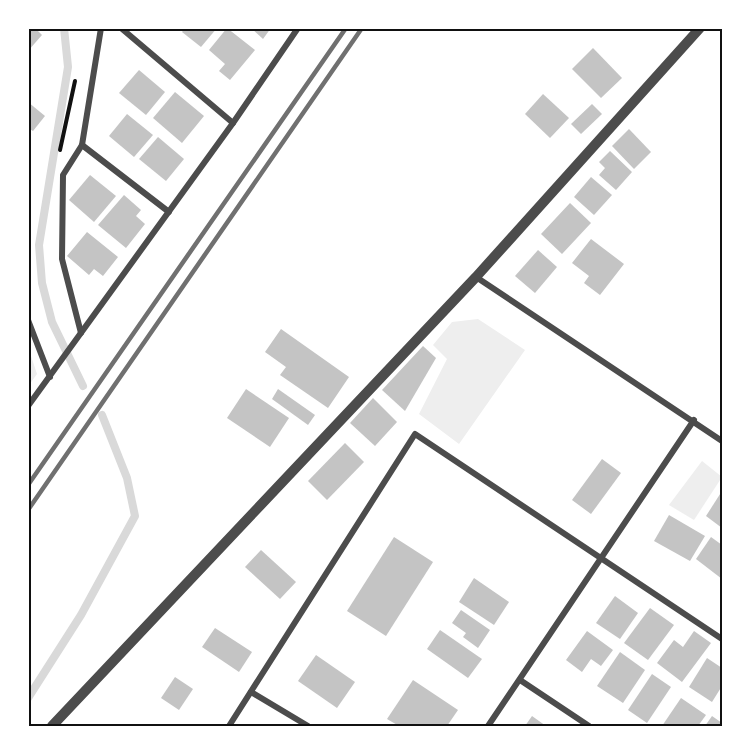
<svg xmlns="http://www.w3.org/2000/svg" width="751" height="755" font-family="'PT Sans',sans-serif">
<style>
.green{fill:#eee}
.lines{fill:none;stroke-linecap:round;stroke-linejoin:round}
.stream{stroke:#d9d9d9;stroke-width:8}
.building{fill:#c4c4c4}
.path{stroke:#111;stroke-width:4}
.minor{stroke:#4c4c4c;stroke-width:6}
.tertiary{stroke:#4c4c4c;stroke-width:10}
.rail{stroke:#707070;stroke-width:4.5}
.neatline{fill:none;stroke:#111;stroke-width:2}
</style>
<rect width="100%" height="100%" fill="#fff"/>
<g class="green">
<polygon points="478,319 525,350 459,444 419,414 447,359 433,345 452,322"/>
<polygon points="29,350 37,374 29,385 28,385"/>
<polygon points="702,461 722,477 694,520 669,505"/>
</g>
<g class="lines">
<g class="stream">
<polyline points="64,28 68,67 39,245 42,283 52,322 83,386"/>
<polyline points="28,698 81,615 135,516 127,478 102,415"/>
</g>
</g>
<g class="building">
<polygon points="28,28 35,28 42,35 28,51"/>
<polygon points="185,28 217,28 201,47 182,32"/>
<polygon points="227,28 255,50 230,80 219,71 225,64 209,50"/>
<polygon points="251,28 271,28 263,39"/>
<polygon points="593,48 622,78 601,98 572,69"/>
<polygon points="139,70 165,92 146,115 119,93"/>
<polygon points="175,92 204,116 182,143 153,118"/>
<polygon points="543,94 569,118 550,138 525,114"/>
<polygon points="28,102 45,116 33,131 28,128"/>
<polygon points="592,104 602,114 581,134 571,124"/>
<polygon points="127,114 153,135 134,157 109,136"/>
<polygon points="629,129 651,152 634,169 612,146"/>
<polygon points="158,137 184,159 166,181 139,159"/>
<polygon points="610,151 632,172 616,190 599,175 605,168 599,162"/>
<polygon points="90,175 116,196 94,222 69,200"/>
<polygon points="591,177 612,195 594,215 574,197"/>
<polygon points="124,195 141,210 136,216 145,224 126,248 98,225"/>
<polygon points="570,203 591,223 562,254 541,234"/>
<polygon points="87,232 118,257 103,276 94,269 89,275 67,256"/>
<polygon points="591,239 624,264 600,295 584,283 589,276 572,263"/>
<polygon points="538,250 557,267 535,293 515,276"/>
<polygon points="281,329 349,377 328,408 280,375 286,367 265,352"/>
<polygon points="423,346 436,358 405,411 382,390"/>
<polygon points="246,389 289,418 270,447 227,418"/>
<polygon points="278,389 315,415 308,425 272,399"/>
<polygon points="373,398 397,422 375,446 350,423"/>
<polygon points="345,443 364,462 327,500 308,481"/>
<polygon points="602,459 621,473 591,514 572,500"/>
<polygon points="722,491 722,528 706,516"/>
<polygon points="669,515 705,536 690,561 654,541"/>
<polygon points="394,537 433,562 386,636 347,611"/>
<polygon points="711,537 722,545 722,579 696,559"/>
<polygon points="261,550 296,582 280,599 245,567"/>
<polygon points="474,578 509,602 494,625 459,602"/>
<polygon points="615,596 638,613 620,639 596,623"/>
<polygon points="650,608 674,625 648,660 624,643"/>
<polygon points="461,610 490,630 478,648 463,637 466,633 452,623"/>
<polygon points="215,628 252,652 239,672 202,647"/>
<polygon points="440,630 482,659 468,678 427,649"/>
<polygon points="587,631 613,650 601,666 591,659 582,672 566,660"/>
<polygon points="694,631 711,643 682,682 657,663 674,640 683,647"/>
<polygon points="620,652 645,670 623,703 597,686"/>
<polygon points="316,655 355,682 337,708 298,681"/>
<polygon points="707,658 722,668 722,686 712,702 689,687"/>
<polygon points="652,674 671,687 647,723 628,710"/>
<polygon points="175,677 193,689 179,710 161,698"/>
<polygon points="413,680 458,710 447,726 399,726 387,719"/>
<polygon points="681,698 706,715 698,726 662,726"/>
<polygon points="532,716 546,726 525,726"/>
<polygon points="712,716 722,723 722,726 705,726"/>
</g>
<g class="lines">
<polyline class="path" points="60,150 75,81"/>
<g class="minor">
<polyline points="121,28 233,123"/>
<polyline points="82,145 169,212"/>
<polyline points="476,277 722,441"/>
<polyline points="28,320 50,377"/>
<polyline points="81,333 62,259 63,175 82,145 101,28"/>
<polyline points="28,406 233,123 298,28"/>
<polyline points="520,680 589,726"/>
<polyline points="251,692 308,726"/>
<polyline points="229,726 415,434 722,639"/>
<polyline points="488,726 694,420"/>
</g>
<polyline class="tertiary" points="52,726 476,277 700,28"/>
<g class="rail">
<polyline points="28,485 346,28"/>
<polyline points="28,510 362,28"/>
</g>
</g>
<rect width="751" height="755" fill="none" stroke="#ffffff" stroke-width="60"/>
<rect x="30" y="30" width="691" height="695" class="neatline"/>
</svg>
